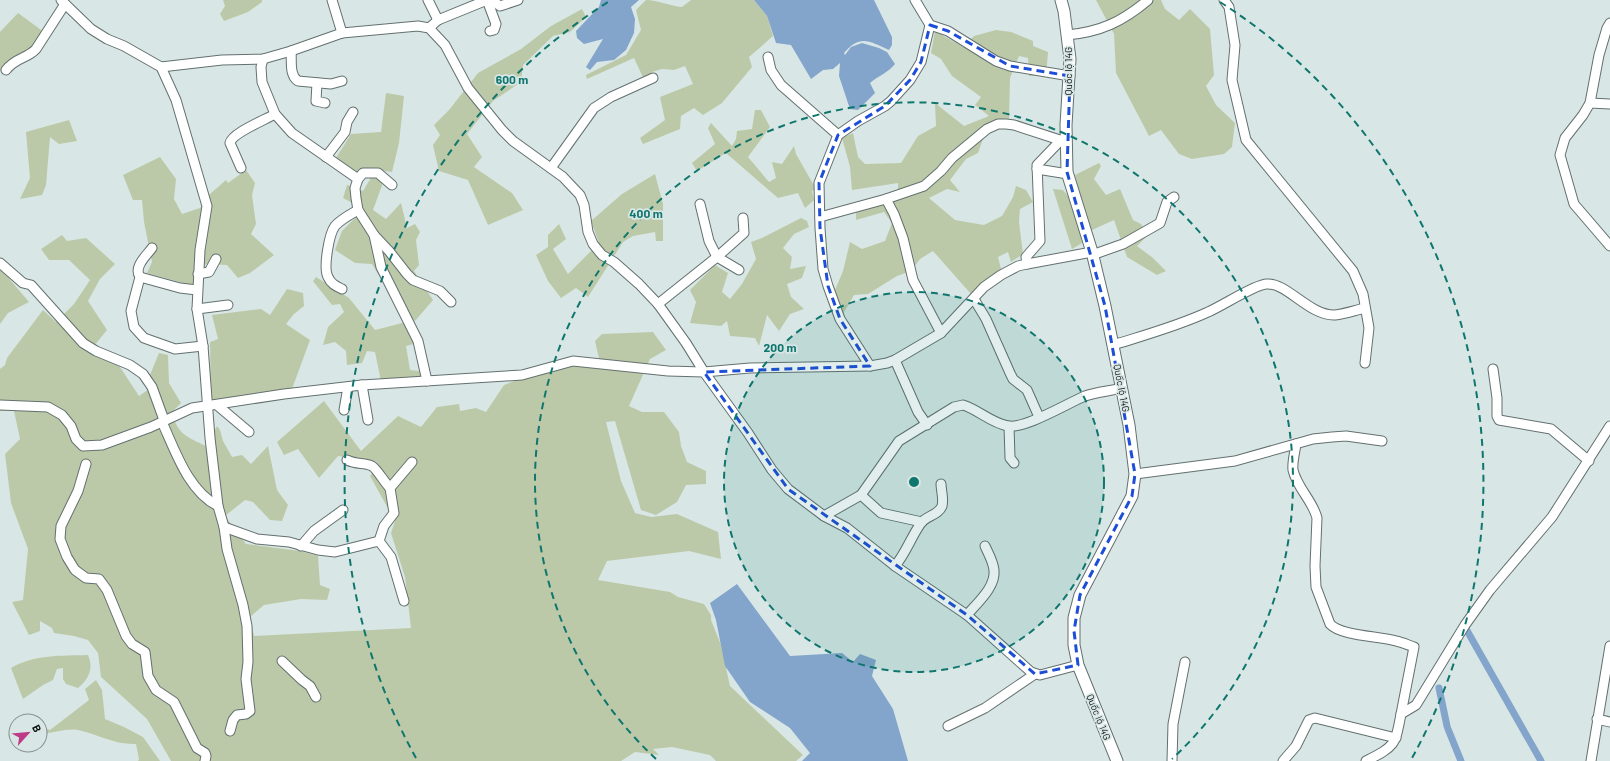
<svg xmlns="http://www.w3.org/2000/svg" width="1610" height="761" font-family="Barlow,sans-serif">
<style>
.green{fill:#bcc9a8}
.water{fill:#83a4cb}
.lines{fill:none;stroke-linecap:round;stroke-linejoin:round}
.canal{stroke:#83a4cb;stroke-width:7}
.minor-casing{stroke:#63706f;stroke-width:11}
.major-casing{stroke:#63706f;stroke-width:13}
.minor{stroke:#fff;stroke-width:9}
.major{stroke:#fff;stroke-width:11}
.marked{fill:none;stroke:#1d4ed8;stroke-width:3;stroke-dasharray:8 5;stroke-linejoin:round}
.ring{fill:none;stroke:#0f766e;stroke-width:2;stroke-dasharray:7 5}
.labels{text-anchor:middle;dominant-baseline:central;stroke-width:3.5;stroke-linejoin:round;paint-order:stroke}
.street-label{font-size:10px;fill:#0c1110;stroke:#d8e7e5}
.centre{fill:#0f766e;stroke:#d8e7e5;stroke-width:2}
.ring-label{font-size:12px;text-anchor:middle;font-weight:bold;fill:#0f766e;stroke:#d8e7e5;stroke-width:3.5;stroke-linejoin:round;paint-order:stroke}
</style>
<rect width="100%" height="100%" fill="#d8e7e5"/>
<g class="green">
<polygon points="223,0 262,0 262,2 248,12 224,21 220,14 225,6"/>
<path d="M646,0C658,0 670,6 682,7L691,0H754L767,16L773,36L749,57L752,67L722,103L703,115L694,108L681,116L680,129L643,144L640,138L665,120L660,97L693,84L685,66L674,70L662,69L652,72L647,86L634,58L587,79L586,75L626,55L641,30L636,10Z"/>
<polygon points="1096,0 1161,0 1165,9 1179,20 1190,9 1210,29 1214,75 1206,86 1216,105 1235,123 1232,147 1224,154 1192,159 1179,154 1161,130 1149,136 1116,73 1114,34"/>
<polygon points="582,9 586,17 570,32 553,36 523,65 521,82 493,101 467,134 482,157 474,167 512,193 523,210 488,225 468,180 439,171 433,145 440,135 434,125 449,110 478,73 521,49 551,26"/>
<polygon points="18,13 48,35 6,69 0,71 0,32"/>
<polygon points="996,30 1011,32 1033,41 1033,46 1048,52 1046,76 1029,76 1028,58 1019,56 1010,78 1009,120 989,122 978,153 966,159 950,180 960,192 947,189 929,198 955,220 984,225 1002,216 1013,197 1016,186 1026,190 1033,202 1020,209 1019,222 1023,254 1011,262 1008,252 998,257 1001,269 971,294 933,251 920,259 911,271 897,276 868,294 854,295 843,314 835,290 843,271 850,242 862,249 885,241 892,223 884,212 856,220 856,209 898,197 898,183 852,190 850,167 842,138 853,133 858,157 865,164 901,163 918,136 936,126 935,103 964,126 989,116 975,105 981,97 952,76 941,59 931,53 935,31 963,47 974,36"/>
<polygon points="386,93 404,96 399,143 392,172 366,168 356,174 336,158 351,134 381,132"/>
<polygon points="755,110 761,110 770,127 748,157 769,182 776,178 772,162 782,164 794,146 796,154 816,189 812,191 814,200 805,208 798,193 778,198 726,153 697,171 692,163 715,144 708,128 711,123 732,146 736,139 737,131 752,129"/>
<polygon points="69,120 77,141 59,144 50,137 46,185 42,195 20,199 30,178 26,132"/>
<polygon points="160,157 176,179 174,199 182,214 200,208 210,194 226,180 228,183 246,170 255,183 252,195 256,224 251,234 274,255 250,273 238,278 227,265 206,264 194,286 147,273 152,262 144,222 142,200 133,200 123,175"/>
<polygon points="1099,163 1101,166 1094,179 1106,195 1120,189 1133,220 1141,224 1148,235 1137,246 1153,258 1166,271 1157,275 1127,257 1114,220 1081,235 1082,243 1072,249 1053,189 1063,190 1085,217 1075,175"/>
<polygon points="655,174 663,204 663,241 656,241 655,232 633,236 623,242 588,297 576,288 561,298 548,281 536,255 548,247 548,235 559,224 566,239 553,249 568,274 599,243 591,221 622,194"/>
<polygon points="372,176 384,180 373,210 386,219 401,203 407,228 415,224 420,232 416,240 419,265 414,271 433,300 415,321 397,305 372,264 355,263 335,250 342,231 364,209 343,198 347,185 363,191"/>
<polygon points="801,218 807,221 809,227 794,234 783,248 792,257 790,269 806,266 802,278 787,284 791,297 804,309 790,314 779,331 767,315 759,346 755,338 730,336 727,321 721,326 690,323 696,302 690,290 715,265 728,273 722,292 730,299 742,284 756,259 751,242 762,238"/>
<path d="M62,235L67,241L86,238L115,264L100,279L88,301L107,330L90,351L118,364L139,396L149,389L150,375L159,353L168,355L169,383L181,403L172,412C177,434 187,437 206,446L217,426L220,430L223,441L232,457L242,455L251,464L268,446L277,490L288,505L282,521L270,520L253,502L245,500L225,516L246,544L300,551L318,556L320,585L330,589L327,600L301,599L264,605L250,617L254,636L411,628L405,577L391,533L395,521L370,476L379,465L376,461L338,456L319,478L298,449L284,455L277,442L324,401L361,451L398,416L421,427L437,407L459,404L460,411L476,408L486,412L504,385L563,363L601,367L595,341L602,334L653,332L666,350L650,359L629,406L642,412H664L679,432L681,446L687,462L706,471V484L686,485L677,502L656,515L641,510L615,421L606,422L621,481L635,513L651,517L677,514L718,532L721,559L689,551L607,561L598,580L670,592L678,597L704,604L711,615V620L721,645L730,686L803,755L796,761H716L710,755L672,747L653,749L659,755L635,752L621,761H171L147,719L101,677L98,653L88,640L74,636L54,633L52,628L40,621V631L29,635L12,602L23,600L28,549L11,503L5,454L20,439L14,411H0V369L5,365L7,358L43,310L56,322L74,304L90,280L69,260H49L41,249Z"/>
<polygon points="0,268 29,302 8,313 0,324"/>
<polygon points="316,277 349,298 375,330 406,322 414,344 406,346 410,370 428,372 429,377 381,381 375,352 367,351 362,363 347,365 346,351 335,342 323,345 328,327 344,312 340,304 332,305 313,281"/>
<polygon points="287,289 303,293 304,306 294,314 286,324 310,340 292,389 211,403 210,342 218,339 212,315 261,309 270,315"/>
<path d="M88,655C94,668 89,679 78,688L66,684L63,679V668L57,669L53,680L43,685L23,699L11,668C35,654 61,656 88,655Z"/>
<path d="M96,680L102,690L105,719L124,727L143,737L160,761H138L139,759L136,744C114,745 98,734 78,730C69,728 51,733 41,734V727L50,730L89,700L85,689Z"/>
</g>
<g class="water">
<polygon points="601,0 639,0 631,7 635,19 634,33 626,50 614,60 597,62 590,70 586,67 603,39 584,44 577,38 576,31 599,7"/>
<path d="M754,0H874L892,37V45L889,50C869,41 860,34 844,53L845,55L851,47L862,43L879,48L887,52L895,64C888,73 878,76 870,83L875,93L858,110L850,109L839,76L840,63L833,69L823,70L811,79L791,45L776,43L767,16Z"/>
<polygon points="737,584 790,656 842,653 853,662 860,654 876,660 872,676 893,709 908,761 802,761 810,753 790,728 750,702 725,666 716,620 710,603"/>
</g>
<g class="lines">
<g class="canal">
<polyline points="1465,627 1541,761"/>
<polyline points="1439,688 1447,726"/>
<polyline points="1448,729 1461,761"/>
</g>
<defs>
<g id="minor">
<polyline points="61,0 91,29 107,39 124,46 161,67 176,100 207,206 200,250 197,309 203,346 210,438 218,506 224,527 227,549 243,605 247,626 248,662 246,679 250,711 246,714 237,715 233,720 230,731"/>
<polyline points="332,0 342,33 418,26 429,28 445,45 468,88 502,130 513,141 563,177 580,195 584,205 588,232 593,244 602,255 614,262 639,284 658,304 686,343 704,372 748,433 772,470 788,489 824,516 847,528 895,566 967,615 1031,672 1040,675 1078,665"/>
<polyline points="428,0 438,20"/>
<polyline points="487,0 496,24 494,30 490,31"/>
<polyline points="1224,0 1229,7 1235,45 1232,80 1246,140 1353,271 1363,294 1369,328 1365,363"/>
<polyline points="1610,23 1607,28 1599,55 1590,103 1583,115 1565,138 1560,155 1574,204 1610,246"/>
<polyline points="930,25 948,31 996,61 1010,66 1070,76"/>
<polyline points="429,28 438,20 487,0 493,1 500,6 518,0"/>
<path d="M1067,35C1100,32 1122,22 1148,0"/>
<path d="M291,51C292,61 289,75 298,81L331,84L342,81"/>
<polyline points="768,57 771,70 781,85 838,135"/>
<polyline points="263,59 261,67 262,82 275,114 292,133 358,179"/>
<polyline points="161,67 222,60 263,59 291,51 342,33"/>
<path d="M6,70C16,57 27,59 36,49L65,4"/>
<polyline points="317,83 316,101 325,103"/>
<polyline points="1590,103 1610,104"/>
<polyline points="326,157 345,132 347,122 353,112"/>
<path d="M241,168L230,143C232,133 265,120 275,114"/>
<polyline points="551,168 594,108 611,97 653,78"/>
<polyline points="1037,169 1068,174"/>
<polyline points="392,185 378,173 363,173 358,179 355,188 356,198 358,210 374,235 381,267 418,341 427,381"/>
<polyline points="700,204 709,241 717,257 739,270"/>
<polyline points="820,217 886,199"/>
<polyline points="374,235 389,251 407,274 413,280 440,291 451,302"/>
<path d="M152,248C147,255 133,267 140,277L131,311L134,327L144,338L175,349L203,346"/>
<polyline points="1092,255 1123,244 1160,223 1167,202 1174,197"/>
<polyline points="0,263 23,283 31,285 83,343 96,351 130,365 143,374 152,387 164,420"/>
<polyline points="1027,264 1026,257 1040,241 1037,165 1061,140"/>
<polyline points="198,274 209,272 216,259"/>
<polyline points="140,277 180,288 197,290"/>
<path d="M342,289C336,286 331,284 328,277C323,268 329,234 335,226C341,219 351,214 358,210"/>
<polyline points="974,299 986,319 1010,373 1013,379 1027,390 1039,417"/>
<polyline points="658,304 717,257 744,233 743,218"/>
<polyline points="197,309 228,305"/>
<polyline points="941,333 913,280 903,238 894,214 886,199 924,186 941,171 952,158 987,129 998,124 1006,124 1014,125 1066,142"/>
<path d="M1113,345C1145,335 1178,326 1208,312C1222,306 1254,285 1266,284C1287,282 1309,316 1335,315C1345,314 1356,310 1365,308"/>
<polyline points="895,360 918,412 927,425"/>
<polyline points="870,366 840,319 828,286 823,269 820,228 819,183 838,135 858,121 885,106 891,101 910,80 921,62 930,25 915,0"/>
<polyline points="1493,369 1497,398 1497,416 1499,420 1551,429 1589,461"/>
<polyline points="362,385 368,420"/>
<polyline points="0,405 48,407 62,415 71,426 76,439 83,446 102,445 151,427 192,408 284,394 362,385 522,375 573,361 668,371 704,372 750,368 870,366 887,363 895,360 941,333 984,287 1001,275 1018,266 1027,264 1092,252"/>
<polyline points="217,405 249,432"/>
<polyline points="344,410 348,387"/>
<path d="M162,422C175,450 188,491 218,506"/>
<polyline points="1009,426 1010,458 1014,463"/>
<path d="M1296,444C1295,452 1292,462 1293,470C1297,488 1313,501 1317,518L1315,566L1316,587L1330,624C1341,636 1380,636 1396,641C1402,642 1408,645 1414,647L1401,714"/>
<path d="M347,460C357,465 364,462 372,466C376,468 385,483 390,488"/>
<polyline points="86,464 78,491 61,526 60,539 67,557 75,570 86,578 99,579 107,590 126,636 132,644 145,652 148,676 156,690 174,702 197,748 205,753 206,756 205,761"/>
<polyline points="1135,474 1235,461 1313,439 1332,437 1346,436 1382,441"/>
<polyline points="861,495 881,513 922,522"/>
<path d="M824,516L861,495L899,441L954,407L963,405C979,410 991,423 1008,426C1025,429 1068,403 1085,396C1096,392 1110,391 1122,388"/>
<polyline points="224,527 257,539 289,542 318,550 335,552 379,541 391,557 404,601"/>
<polyline points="379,541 384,526 394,513 390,488 412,462"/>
<polyline points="301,546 314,531 343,510"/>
<path d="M895,566C906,553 911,537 921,523C926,516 939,515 942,506C944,499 941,490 941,484"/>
<path d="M967,615C977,603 996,587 994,570C993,561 988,553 985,546"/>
<polyline points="282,661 302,680 310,686 316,697"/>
<polyline points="1597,719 1610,722"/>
<polyline points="948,726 985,708 1035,674"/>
<polyline points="1172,761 1173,724 1185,662"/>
<polyline points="1283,761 1296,746 1309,720 1315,718 1396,738"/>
<path d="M1366,761C1395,746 1395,746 1401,714L1416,705L1465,625L1490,590L1552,517L1610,426"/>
<polyline points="1591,761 1610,646"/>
</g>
<polyline id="major" points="1061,0 1064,11 1070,59 1066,125 1067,172 1092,252 1105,306 1129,425 1135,474 1132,496 1080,595 1074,618 1074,645 1078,665 1117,761"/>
</defs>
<use href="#minor" class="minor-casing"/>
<use href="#major" class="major-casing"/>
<use href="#minor" class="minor"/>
<use href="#major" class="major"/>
</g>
<path class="marked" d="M930,25L948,31L1010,66L1070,76L1067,172L1105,306L1135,474L1132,496L1080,595L1074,631L1078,665L1035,674L967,615L788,489L704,372L870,366L840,319L828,286L820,228L819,183L838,135L885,106L910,80L921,62Z"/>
<circle cx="914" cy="482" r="190" fill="#0f766e" fill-opacity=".12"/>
<g class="ring">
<circle cx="914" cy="482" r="190"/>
<path d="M656 759A379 379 0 1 1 1172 759"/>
<path d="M416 758A569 569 0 0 1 608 2M1220 2A569 569 0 0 1 1412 758"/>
</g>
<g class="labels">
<g class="street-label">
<text transform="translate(1068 71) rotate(-90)">Quốc lộ 14G</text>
<text transform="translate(1122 388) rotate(79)">Quốc lộ 14G</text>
<text transform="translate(1099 717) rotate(68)">Quốc lộ 14G</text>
</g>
</g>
<circle cx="914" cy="482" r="6" class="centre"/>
<g class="ring-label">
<text x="512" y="84">600 m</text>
<text x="646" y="218">400 m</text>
<text x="780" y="352">200 m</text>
</g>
<g transform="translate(28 733) rotate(63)"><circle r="19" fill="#d8e7e5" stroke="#869190"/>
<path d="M0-3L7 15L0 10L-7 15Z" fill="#bc3c87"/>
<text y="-6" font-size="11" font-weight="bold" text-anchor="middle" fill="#0c1110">B</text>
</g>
</svg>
